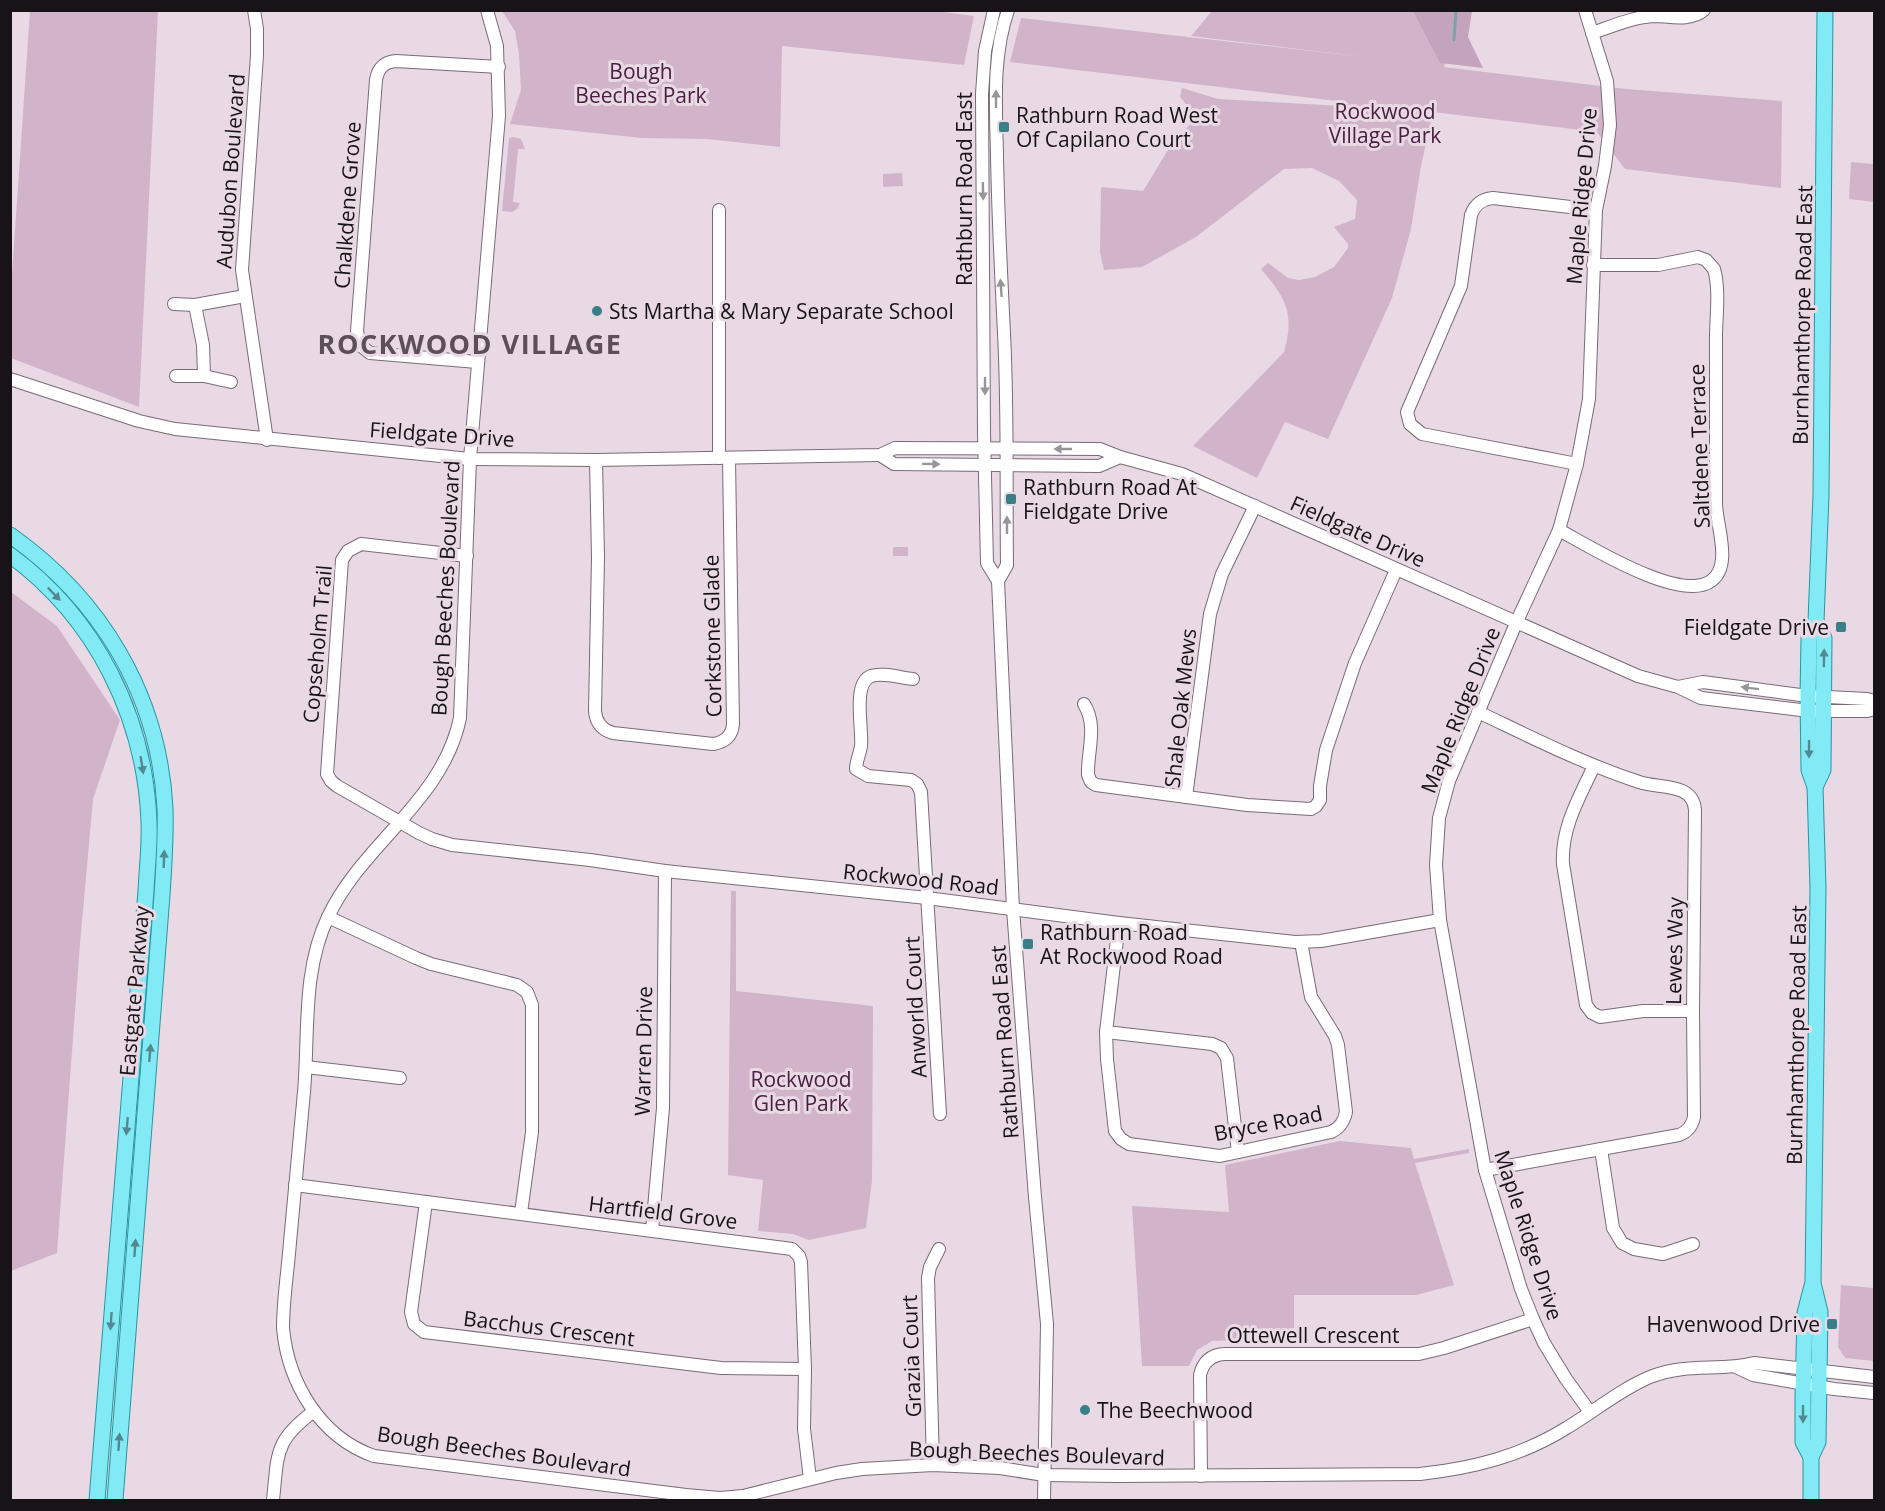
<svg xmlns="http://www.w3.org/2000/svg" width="1885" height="1511" font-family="'Open Sans',sans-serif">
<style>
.green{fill:#d1b4ca}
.forest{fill:#c3a4bc}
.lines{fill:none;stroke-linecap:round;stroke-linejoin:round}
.stream{stroke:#78a4a9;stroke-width:3}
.minor-casing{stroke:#796b76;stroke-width:14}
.major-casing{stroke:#2796a3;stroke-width:17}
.minor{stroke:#fff;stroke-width:12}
.major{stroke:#82eaf5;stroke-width:15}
.oneway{fill:#979597}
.oneway2{fill:#528991}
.poi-dot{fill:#387f88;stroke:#e9d9e5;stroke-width:2}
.labels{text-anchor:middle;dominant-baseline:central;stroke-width:6;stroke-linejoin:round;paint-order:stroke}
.park-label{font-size:21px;fill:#482041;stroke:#e9d9e5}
.poi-label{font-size:21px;fill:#181317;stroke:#e9d9e5;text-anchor:start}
.street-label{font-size:21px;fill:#181317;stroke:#e9d9e5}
.district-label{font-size:27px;font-weight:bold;letter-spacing:1.5px;fill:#5c4f59;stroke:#e9d9e5}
</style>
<rect width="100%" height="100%" fill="#e9d9e5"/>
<g class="green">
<polygon points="928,10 974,16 964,65 782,46 780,147 707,139 642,138 510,124 521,90 519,54 515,31 502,11"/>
<polygon points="30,11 158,11 139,407 11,358 11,289"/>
<path d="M1212,11H1457L1444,67L1626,89L1782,101L1781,188L1625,169L1597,132L1433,112L1421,166L1411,229L1392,298L1328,439L1285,422L1257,478L1193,446L1284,352C1295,314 1286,298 1261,269L1268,263L1288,278L1299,280L1315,277L1334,267L1348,248V244L1334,227L1355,219L1357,200L1339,181L1312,168L1284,169L1196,237L1142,267L1104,270L1100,252L1101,187L1143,191L1171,145L1195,119L1189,108L1180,97L1182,88L1218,99L1343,106L1345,102L1010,62L1021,18L1373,58L1191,36Z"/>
<polygon points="513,137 521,139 525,149 518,149 513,202 520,203 517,209 512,212 502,211 509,138"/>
<polygon points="1851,162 1874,164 1874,202 1849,199"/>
<polygon points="902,173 903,186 883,187 883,174"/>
<rect x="893" y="547" width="15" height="9"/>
<polygon points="11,592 57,626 120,720 93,799 80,944 57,1253 11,1271"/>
<polygon points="731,891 736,891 736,991 873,1006 872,1181 866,1228 809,1240 793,1234 758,1231 763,1180 728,1175"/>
<polygon points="1340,1141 1411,1148 1414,1159 1469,1149 1469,1153 1415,1163 1454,1285 1416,1295 1294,1295 1294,1338 1212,1341 1197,1350 1189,1366 1142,1366 1132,1206 1229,1212 1225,1165"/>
<polygon points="1841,1285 1874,1288 1874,1361 1845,1358 1838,1347"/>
</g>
<polygon class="forest" points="1413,11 1472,11 1468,37 1483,68 1440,63"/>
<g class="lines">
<polyline class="stream" points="1454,40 1456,10"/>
<defs>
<g id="minor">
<polyline points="254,10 257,29 257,55 242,270 267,440"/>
<path d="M487,10L497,46L499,116L470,459L460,718C443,801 362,844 328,917C302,971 309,1034 304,1092C299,1142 295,1192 290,1242C288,1270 283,1299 283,1328C288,1383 320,1437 374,1456L686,1495L720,1498L743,1496L836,1473L862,1469L933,1465L1000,1468L1044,1475L1117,1476L1420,1474C1474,1468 1522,1456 1568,1427C1595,1411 1621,1389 1650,1377C1689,1362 1718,1372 1754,1363L1874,1377"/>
<polyline points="994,10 985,51 982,94 984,432 987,563 998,581 1013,909 1035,1197 1047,1324 1044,1500"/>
<polyline points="1585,10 1607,81 1610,125 1605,166 1596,210 1589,399 1577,464 1559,530 1517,621 1449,781 1439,818 1436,865 1440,920 1485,1170 1521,1289 1533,1319 1544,1343 1566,1379 1590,1412"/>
<path d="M1592,33C1613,26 1635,16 1657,16C1673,17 1691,21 1704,10"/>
<polyline points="174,304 195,305 245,296"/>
<polyline points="195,305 203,345 204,376"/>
<path d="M477,362L370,353L360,345L357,331L376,80C378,68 384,62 396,61L499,67"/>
<polyline points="176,376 204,376 231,382"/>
<polyline points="10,379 139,421 175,429 470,459 596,460 880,455 895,448 1100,449 1120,457 1182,474 1638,676 1678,687 1701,698 1809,711 1867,711 1874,709"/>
<polyline points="880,455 894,464 1099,466 1120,457"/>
<polyline points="719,458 719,210"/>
<path d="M596,460L598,557L595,711C596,723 602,730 613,733L713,744C725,742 732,736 733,724L729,458"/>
<path d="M1577,464L1422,434L1410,424L1407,412L1461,286L1471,215C1475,204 1482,199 1493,198L1596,210"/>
<path d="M1559,530C1589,546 1680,603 1711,581C1733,566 1716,524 1716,503C1716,448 1716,393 1716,338C1716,316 1720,290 1714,269L1706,260L1698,257L1658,265H1593"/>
<polyline points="467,556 361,544 348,551 342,560 327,774 331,781 337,786 419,833 432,839 452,845 590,860 665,871 927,898 1119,923 1295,942 1321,941 1440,920"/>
<path d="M998,581L1007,565C1006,488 1008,410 1004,333C1001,274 998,215 997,155C996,106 992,57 1008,10"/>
<path d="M913,679C901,678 883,672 871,676C852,683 863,729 861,746C860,754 856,761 856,769L868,776L911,780L917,784L921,792L940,1114"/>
<polyline points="1678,687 1703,682 1808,696 1867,699 1874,701"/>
<path d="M1084,704C1098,726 1087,752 1088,775L1091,782L1096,785L1247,805L1311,809L1316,806L1320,800V786L1326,750L1355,663L1396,570"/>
<path d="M1478,712C1531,737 1584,764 1639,782C1659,789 1693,782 1695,810L1693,1011L1694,1117C1692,1127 1687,1132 1679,1135L1485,1170"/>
<path d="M1594,766C1579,798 1561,828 1563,864L1586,1005L1592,1013L1600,1017L1643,1011H1693"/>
<polyline points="1186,797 1210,614 1222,574 1255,506"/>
<polyline points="328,917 416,958 431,964 517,985 527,992 532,1005 532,1132 521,1213"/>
<path d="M1119,923L1106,1032L1107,1059L1115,1131L1121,1139L1129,1144L1220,1156L1331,1132C1340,1128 1344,1122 1346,1112L1338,1045L1335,1036L1311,997L1301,942"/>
<polyline points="1106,1032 1212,1044 1221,1048 1227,1058 1238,1152"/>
<polyline points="306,1067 400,1078"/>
<polyline points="1601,1149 1613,1228 1622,1243 1634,1249 1663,1254 1693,1244"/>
<polyline points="295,1185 792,1249 799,1256 801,1262 805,1369 804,1429 810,1479"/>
<polyline points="426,1202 411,1312 414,1324 424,1332 721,1368 805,1369"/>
<polyline points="652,1230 663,1108 665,871"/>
<polyline points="1736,1367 1753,1375 1834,1389 1874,1393"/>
<polyline points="933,1465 928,1278 930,1267 939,1249"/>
<path d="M1201,1476L1200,1375C1203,1362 1211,1355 1224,1354H1419L1444,1348L1533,1319"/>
<path d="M273,1500C278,1454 274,1441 313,1412"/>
</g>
<g id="major">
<path d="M10,535C101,599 159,695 165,808C166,837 164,866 162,895L115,1500"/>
<path d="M10,555C96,618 145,717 149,822C150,845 147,868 146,891L97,1500"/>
<polyline points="1815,787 1823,770 1824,638 1816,621"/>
<polyline points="1811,1457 1803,1442 1803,1398 1805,1313 1812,1286"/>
<polyline points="1811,1500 1811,1457 1818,1442 1820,1312 1813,1283 1818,888 1815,787 1809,770 1808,696 1809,638 1816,621 1821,495 1825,10"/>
</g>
</defs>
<use href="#minor" class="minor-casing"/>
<use href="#major" class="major-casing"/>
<use href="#minor" class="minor"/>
<use href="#major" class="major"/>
</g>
<defs><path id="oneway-solid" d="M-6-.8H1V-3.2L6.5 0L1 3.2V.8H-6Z" transform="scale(1.5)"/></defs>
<g class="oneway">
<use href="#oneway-solid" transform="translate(996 99) rotate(-90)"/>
<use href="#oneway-solid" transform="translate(983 191) rotate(89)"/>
<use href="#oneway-solid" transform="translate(1001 288) rotate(-94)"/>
<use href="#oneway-solid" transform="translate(985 386) rotate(90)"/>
<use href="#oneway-solid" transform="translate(1063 449) rotate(-180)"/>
<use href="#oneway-solid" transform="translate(931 464) rotate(1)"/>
<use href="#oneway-solid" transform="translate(1007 525) rotate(-90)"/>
<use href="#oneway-solid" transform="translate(1750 688) rotate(-173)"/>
</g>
<g class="oneway2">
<use href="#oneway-solid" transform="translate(54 594) rotate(46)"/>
<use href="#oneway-solid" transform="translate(1824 658) rotate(-89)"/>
<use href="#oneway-solid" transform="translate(1809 749) rotate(90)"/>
<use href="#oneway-solid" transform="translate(142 765) rotate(81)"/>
<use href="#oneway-solid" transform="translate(164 859) rotate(-88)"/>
<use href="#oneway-solid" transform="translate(150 1053) rotate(-85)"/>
<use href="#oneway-solid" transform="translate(127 1126) rotate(95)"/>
<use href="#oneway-solid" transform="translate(135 1248) rotate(-86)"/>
<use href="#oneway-solid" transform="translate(111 1321) rotate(94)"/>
<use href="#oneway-solid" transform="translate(1803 1414) rotate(90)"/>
<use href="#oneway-solid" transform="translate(119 1442) rotate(-86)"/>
</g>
<g class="poi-dot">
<rect x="998" y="121" width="12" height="12" rx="3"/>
<circle cx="597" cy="311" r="6"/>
<rect x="1005" y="493" width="12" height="12" rx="3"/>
<rect x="1835" y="621" width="12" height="12" rx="3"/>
<rect x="1022" y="938" width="12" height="12" rx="3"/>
<rect x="1826" y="1318" width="12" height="12" rx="3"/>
<circle cx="1085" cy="1410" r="6"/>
</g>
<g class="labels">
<g class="park-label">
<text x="641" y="71">Bough<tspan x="641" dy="24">Beeches Park</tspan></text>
<text x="1385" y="111">Rockwood<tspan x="1385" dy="24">Village Park</tspan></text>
<text x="801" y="1079">Rockwood<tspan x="801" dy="24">Glen Park</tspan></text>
</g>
<g class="poi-label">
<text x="1016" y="115">Rathburn Road West<tspan x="1016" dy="24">Of Capilano Court</tspan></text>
<text x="609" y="311">Sts Martha &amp; Mary Separate School</text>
<text x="1023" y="487">Rathburn Road At<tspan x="1023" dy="24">Fieldgate Drive</tspan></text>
<text x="1829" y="627" text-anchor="end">Fieldgate Drive</text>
<text x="1040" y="932">Rathburn Road<tspan x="1040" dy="24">At Rockwood Road</tspan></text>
<text x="1820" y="1324" text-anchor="end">Havenwood Drive</text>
<text x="1097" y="1410">The Beechwood</text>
</g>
<g class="street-label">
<text transform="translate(230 171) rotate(-86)">Audubon Boulevard</text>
<text transform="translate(964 189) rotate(-90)">Rathburn Road East</text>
<text transform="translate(1581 196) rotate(-85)">Maple Ridge Drive</text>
<text transform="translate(347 205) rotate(-86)">Chalkdene Grove</text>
<text transform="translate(1802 315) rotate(-89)">Burnhamthorpe Road East</text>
<text transform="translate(442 434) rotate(4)">Fieldgate Drive</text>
<text transform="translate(1699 446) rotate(-92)">Saltdene Terrace</text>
<text transform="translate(1358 531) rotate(24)">Fieldgate Drive</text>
<text transform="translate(445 588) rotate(-87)">Bough Beeches Boulevard</text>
<text transform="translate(712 636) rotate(-91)">Corkstone Glade</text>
<text transform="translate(317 644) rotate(-85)">Copseholm Trail</text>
<text transform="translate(1180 708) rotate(-84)">Shale Oak Mews</text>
<text transform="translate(1460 710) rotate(-68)">Maple Ridge Drive</text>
<text transform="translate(921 879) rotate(6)">Rockwood Road</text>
<text transform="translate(1674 951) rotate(-89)">Lewes Way</text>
<text transform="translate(134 991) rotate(-85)">Eastgate Parkway</text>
<text transform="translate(915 1007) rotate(-93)">Anworld Court</text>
<text transform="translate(1796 1035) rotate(-89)">Burnhamthorpe Road East</text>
<text transform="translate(1004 1042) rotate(-94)">Rathburn Road East</text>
<text transform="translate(643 1051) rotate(-89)">Warren Drive</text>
<text transform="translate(1268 1123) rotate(-11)">Bryce Road</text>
<text transform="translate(663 1212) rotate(7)">Hartfield Grove</text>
<text transform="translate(1529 1235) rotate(72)">Maple Ridge Drive</text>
<text transform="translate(549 1328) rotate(7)">Bacchus Crescent</text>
<text x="1313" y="1335">Ottewell Crescent</text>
<text transform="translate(911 1356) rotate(-92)">Grazia Court</text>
<text transform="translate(504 1451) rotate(8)">Bough Beeches Boulevard</text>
<text transform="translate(1037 1453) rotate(2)">Bough Beeches Boulevard</text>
</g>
<g class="district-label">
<text x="470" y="343">ROCKWOOD VILLAGE</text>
</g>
</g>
<rect width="1885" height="1511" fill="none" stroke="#181317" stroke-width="24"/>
</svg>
